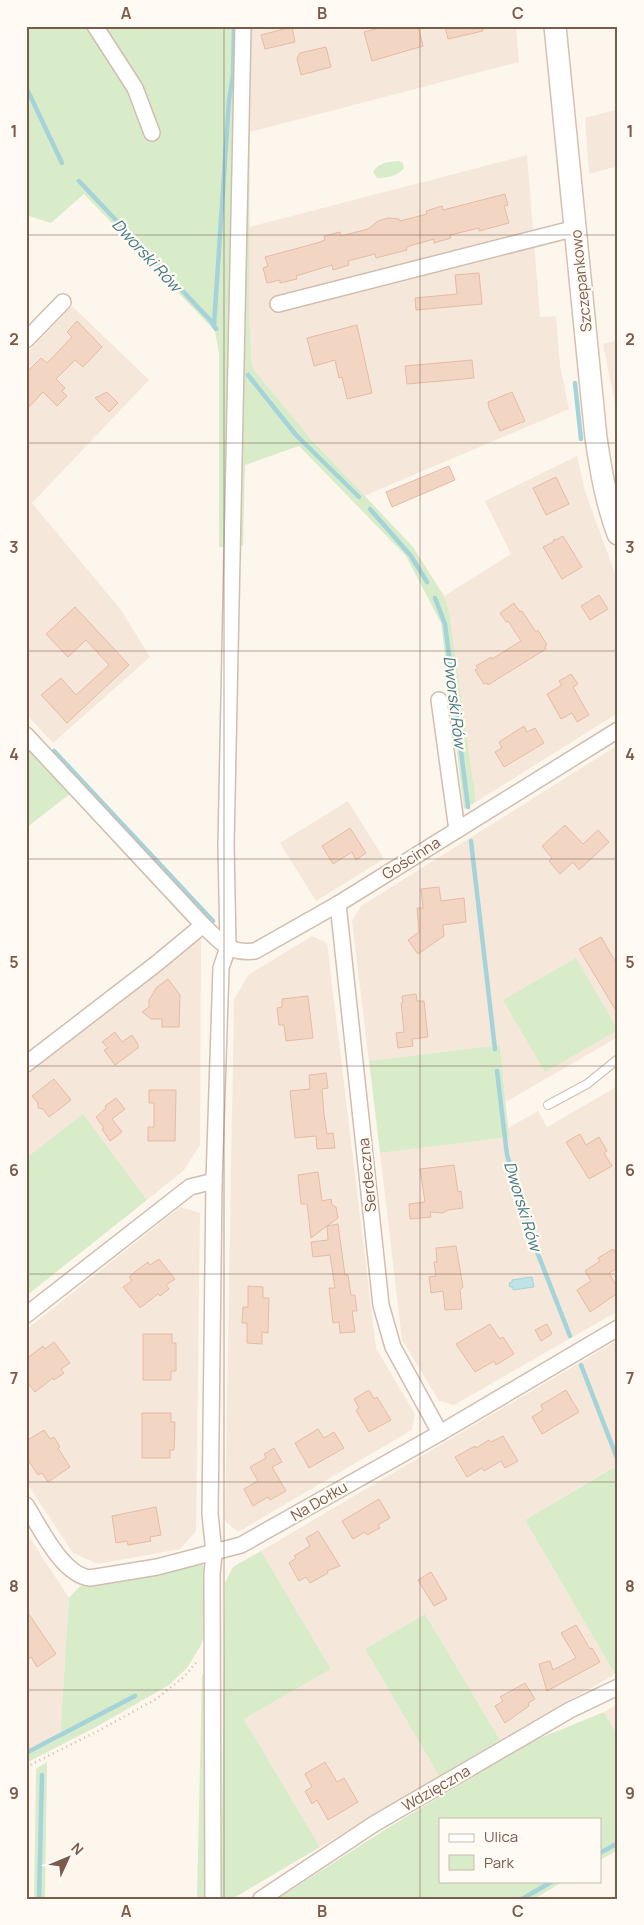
<svg xmlns="http://www.w3.org/2000/svg" width="644" height="1925" font-family="Manrope,sans-serif">
<style>
.residential{fill:#f5e8da}
.green{fill:#d8ecc9}
.water{fill:#bfe3e8;stroke:#a5d3da}
.lines{fill:none;stroke-linecap:round;stroke-linejoin:round}
.stream{stroke:#a5d3da;stroke-width:4.5}
.building{fill:#f3d5c3;stroke:#e6bba3}
.lane-casing{stroke:#d1beb0;stroke-width:10}
.street-casing{stroke:#d1beb0;stroke-width:18}
.secondary-casing{stroke:#d6c0b0;stroke-width:24}
.path{stroke:#d9b8a5;stroke-width:2.5;stroke-dasharray:1 4;stroke-linecap:butt}
.lane{stroke:#fff;stroke-width:8}
.street{stroke:#fff;stroke-width:15}
.secondary{stroke:#fff;stroke-width:21}
.grid{fill:none;stroke:#7a5c4d;stroke-width:1;stroke-opacity:0.55}
.labels{text-anchor:middle;dominant-baseline:central;stroke-width:4.5;stroke-linejoin:round;paint-order:stroke}
.street-label{font-size:15px;fill:#7a5c4d;stroke:#fffaf3}
.water-label{font-size:16px;font-style:italic;fill:#437c86;stroke:#fffaf3}
.neatline{fill:none;stroke:#7a5c4d;stroke-width:2}
.grid-label{font-size:16px;text-anchor:middle;font-weight:bold;fill:#7a5c4d}
</style>
<rect width="100%" height="100%" fill="#fdf6ec"/>
<g class="residential">
<polygon points="250,26 516,26 519,62 250,132"/>
<polygon points="618,109 618,166 589,174 585,118"/>
<polygon points="527,155 540,317 556,316 560,365 569,409 364,496 286,411 256,373 252,365 249,318 249,227"/>
<polygon points="72,306 149,380 32,503 121,610 150,657 53,743 26,714 26,354"/>
<polygon points="618,340 618,419 603,344"/>
<polygon points="577,456 585,491 618,582 618,713 476,802 449,611 444,596 511,554 485,501"/>
<polygon points="618,745 618,1037 506,1102 500,1045 369,1061 352,921 361,906"/>
<polygon points="348,801 384,859 316,901 280,843"/>
<polygon points="312,936 327,943 376,1348 415,1414 412,1430 238,1532 225,1521 234,1000 248,975"/>
<polygon points="201,937 200,1145 184,1170 147,1200 83,1115 29,1157 26,1153 26,1072"/>
<polygon points="618,1086 618,1311 454,1405 439,1401 402,1340 380,1153 508,1137 508,1128 538,1111 547,1127"/>
<polygon points="180,1207 200,1213 196,1531 180,1549 98,1564 73,1553 26,1482 26,1330"/>
<polygon points="618,1340 618,1479 613,1467 525,1520 615,1674 500,1740 425,1614 365,1649 439,1776 320,1847 244,1719 331,1669 261,1551"/>
<polygon points="26,1532 69,1598 60,1738 28,1754 26,1751"/>
<polygon points="618,1704 618,1736 604,1712"/>
</g>
<g class="green">
<polygon points="26,26 250,26 249,318 252,365 256,373 312,440 413,547 444,596 449,611 476,802 464,809 441,623 406,556 299,446 245,465 243,546 219,547 219,353 215,331 84,194 51,223 26,215"/>
<path d="M399,161L403,163L404,168C398,176 386,178 377,178L373,172C379,162 388,162 399,161Z"/>
<polygon points="26,744 71,793 26,828"/>
<polygon points="576,958 618,1030 545,1072 503,1000"/>
<polygon points="500,1045 509,1137 380,1153 369,1061"/>
<polygon points="83,1114 147,1200 26,1296 26,1153 29,1156"/>
<polygon points="614,1467 618,1479 618,1673 615,1674 525,1520"/>
<polygon points="261,1551 331,1669 244,1719 320,1847 232,1899 221,1899 225,1583 233,1567"/>
<polygon points="201,1564 207,1569 207,1625 201,1645 187,1668 169,1685 96,1727 26,1763 26,1751 29,1754 60,1738 69,1598 80,1586"/>
<polygon points="425,1614 500,1740 439,1776 365,1649"/>
<polygon points="208,1672 204,1899 197,1899 202,1675"/>
<polygon points="604,1712 618,1736 618,1850 600,1860 600,1819 440,1819 440,1881 564,1881 534,1899 277,1899 386,1829 533,1741"/>
<polygon points="47,1762 45,1899 34,1899 36,1769"/>
</g>
<polygon class="water" points="532,1277 534,1287 513,1290 513,1287 510,1287 509,1283 512,1282 512,1280"/>
<g class="lines">
<g class="stream">
<polyline points="26,87 62,163"/>
<polyline points="79,181 211,321 216,329"/>
<polyline points="214,325 229,100 233,75 234,26"/>
<polyline points="248,375 296,435 359,497"/>
<polyline points="575,383 581,439"/>
<polyline points="370,509 411,556 427,582"/>
<polyline points="435,598 445,624 468,807"/>
<polyline points="54,751 213,921"/>
<polyline points="471,841 495,1049"/>
<polyline points="497,1071 507,1155 536,1249 570,1336"/>
<polyline points="581,1365 617,1458"/>
<polyline points="26,1753 135,1696"/>
<polyline points="600,1853 618,1843"/>
<polyline points="39,1899 42,1775"/>
<polyline points="522,1899 553,1881"/>
</g>
</g>
<g class="building">
<polygon points="375,26 418,26 423,46 372,61 364,32 376,29"/>
<polygon points="445,26 482,26 483,31 448,39"/>
<polygon points="292,27 295,42 265,49 261,35"/>
<polygon points="326,47 331,67 301,75 297,58 300,53"/>
<polygon points="505,194 508,205 504,206 509,223 479,231 479,228 450,235 451,238 434,243 434,239 406,247 407,250 376,258 375,254 348,261 349,265 333,270 332,265 296,276 297,279 280,283 280,280 267,283 263,268 268,266 265,257 317,243 325,240 324,236 340,232 341,236 368,229 378,221 388,218 399,219 400,221 427,214 426,211 442,206 443,210"/>
<polygon points="479,273 482,304 416,310 415,298 457,294 455,275"/>
<polygon points="77,321 102,347 83,367 75,360 56,379 65,388 62,391 67,396 57,406 43,392 26,410 26,373 41,358 47,363 72,337 67,332"/>
<polygon points="357,325 372,393 347,399 342,377 339,378 335,360 314,366 307,338"/>
<polygon points="472,360 474,378 407,384 405,366"/>
<polygon points="107,392 118,403 109,412 95,398"/>
<polygon points="512,392 525,421 500,431 489,408 488,402"/>
<polygon points="449,466 455,480 392,507 386,492"/>
<polygon points="556,477 569,504 546,515 533,488"/>
<polygon points="563,536 582,567 562,579 543,547 553,542 554,539 556,540"/>
<polygon points="599,595 608,609 590,620 581,606"/>
<polygon points="514,603 520,612 522,611 536,632 538,630 547,645 545,646 546,649 488,685 487,683 484,684 475,670 478,668 476,666 491,657 492,659 521,641 508,621 506,622 500,613"/>
<polygon points="75,607 129,665 67,723 41,695 61,678 76,695 109,665 86,640 68,657 46,634"/>
<polygon points="571,674 578,684 573,687 589,715 577,722 572,713 561,719 547,694 562,685 559,681"/>
<polygon points="524,726 527,732 535,728 544,743 504,767 495,752 502,748 499,742"/>
<polygon points="565,825 583,844 598,830 609,842 579,870 573,862 560,874 549,861 552,858 542,846"/>
<polygon points="350,828 366,853 356,860 352,852 333,864 322,846"/>
<polygon points="439,887 441,901 464,898 466,922 443,925 444,936 418,954 408,940 419,932 417,908 423,908 421,889"/>
<polygon points="601,937 618,966 618,1014 579,949"/>
<polygon points="168,979 180,995 179,1027 162,1027 162,1019 151,1019 142,1012 149,1007 149,1000 157,987"/>
<polygon points="416,994 417,1001 424,1001 428,1037 412,1039 413,1046 398,1048 396,1033 404,1032 401,1003 403,1003 402,996"/>
<polygon points="308,996 313,1038 286,1041 284,1025 279,1025 277,1008 282,1007 282,999"/>
<polygon points="115,1032 122,1042 132,1035 138,1044 138,1048 115,1065 104,1050 108,1048 102,1042"/>
<polygon points="326,1073 328,1088 322,1089 324,1114 327,1134 333,1133 335,1148 317,1149 316,1136 295,1138 290,1091 310,1089 309,1075"/>
<polygon points="54,1079 71,1100 49,1117 43,1109 38,1108 38,1103 32,1096"/>
<polygon points="149,1090 176,1090 175,1141 148,1141 148,1127 154,1127 154,1103 149,1103"/>
<polygon points="116,1098 125,1109 112,1119 122,1132 110,1141 102,1129 104,1128 96,1117 106,1108 105,1106"/>
<polygon points="580,1134 586,1145 599,1137 607,1151 604,1153 612,1166 589,1179 566,1142"/>
<polygon points="454,1165 458,1192 461,1191 463,1208 448,1210 443,1213 430,1212 431,1217 410,1219 409,1204 425,1202 420,1169"/>
<polygon points="318,1172 322,1201 331,1199 332,1205 336,1207 338,1218 327,1226 338,1224 345,1275 348,1275 351,1295 355,1295 357,1311 352,1311 355,1332 340,1333 339,1322 333,1323 329,1288 335,1288 330,1255 313,1257 311,1242 328,1240 327,1226 311,1238 307,1204 301,1204 298,1175"/>
<polygon points="456,1246 463,1287 460,1290 462,1309 445,1310 443,1291 431,1293 429,1277 436,1276 434,1262 437,1262 436,1248"/>
<polygon points="613,1249 618,1257 618,1268 609,1273 618,1289 618,1293 590,1312 577,1290 591,1281 585,1271 600,1261 598,1258"/>
<polygon points="159,1259 175,1279 166,1285 169,1289 160,1296 158,1294 140,1308 123,1287 132,1281 129,1277 136,1271 148,1262 150,1265"/>
<polygon points="248,1286 263,1287 263,1298 269,1298 268,1333 262,1332 262,1344 247,1343 247,1323 242,1323 243,1307 248,1307"/>
<polygon points="490,1324 500,1339 503,1337 514,1354 496,1365 494,1361 475,1372 456,1344"/>
<polygon points="547,1324 552,1334 541,1341 535,1330"/>
<polygon points="143,1334 172,1334 172,1343 176,1343 176,1371 171,1371 171,1380 143,1380"/>
<polygon points="54,1342 70,1363 61,1369 64,1373 54,1380 53,1378 35,1392 26,1381 26,1359 43,1346 45,1349"/>
<polygon points="369,1390 374,1399 377,1397 391,1420 369,1432 356,1410 359,1408 354,1399"/>
<polygon points="566,1390 579,1412 542,1434 532,1417 543,1410 541,1405"/>
<polygon points="142,1413 171,1413 171,1422 175,1422 174,1450 170,1450 170,1458 142,1458"/>
<polygon points="318,1429 324,1438 334,1432 344,1448 309,1468 295,1443"/>
<polygon points="44,1430 50,1439 54,1437 60,1447 58,1448 70,1467 48,1482 42,1473 38,1475 26,1457 26,1441"/>
<polygon points="503,1436 518,1461 505,1468 501,1461 484,1471 482,1468 467,1477 455,1457 475,1446 476,1448 489,1440 491,1442"/>
<polygon points="274,1448 282,1462 272,1467 286,1491 270,1500 268,1497 253,1506 244,1489 258,1481 250,1467 266,1458 264,1454"/>
<polygon points="379,1499 390,1518 378,1525 380,1528 367,1535 365,1532 353,1539 342,1521"/>
<polygon points="156,1507 161,1535 150,1537 151,1541 128,1545 127,1541 116,1543 112,1516"/>
<polygon points="318,1531 340,1566 327,1571 328,1573 310,1583 306,1577 299,1581 289,1563 296,1558 294,1556 310,1546 306,1538"/>
<polygon points="431,1572 447,1599 434,1606 418,1580"/>
<polygon points="26,1610 56,1654 37,1667 31,1657 26,1661"/>
<polygon points="576,1625 590,1649 592,1648 600,1662 547,1691 539,1664 550,1661 553,1670 576,1658 561,1633"/>
<polygon points="525,1683 535,1699 528,1703 529,1706 505,1723 495,1706 503,1701 500,1697"/>
<polygon points="325,1762 337,1782 344,1778 358,1802 328,1820 317,1800 312,1804 305,1791 312,1787 305,1774"/>
</g>
<g class="lines">
<defs>
<polyline id="lane" points="548,1105 587,1084 618,1059"/>
<g id="street">
<polyline points="95,26 135,88 152,133"/>
<polyline points="278,304 576,228"/>
<polyline points="26,340 63,302"/>
<polyline points="439,700 457,830"/>
<path d="M26,735L203,925C221,942 228,954 255,951L338,904L618,730"/>
<polyline points="338,904 381,1305 393,1347 440,1433"/>
<polyline points="26,1064 156,964 203,925"/>
<polyline points="26,1315 190,1187 214,1181"/>
<path d="M26,1505C40,1527 62,1575 90,1578L157,1567L241,1545L440,1433L618,1328"/>
<polyline points="213,1899 212,1574 214,1553 210,1514 214,1181 221,968 228,947 226,845 243,26"/>
<polyline points="261,1899 374,1824 570,1710 618,1687"/>
</g>
<path id="secondary" d="M555,26L596,438C601,471 606,502 618,534"/>
</defs>
<use href="#lane" class="lane-casing"/>
<use href="#street" class="street-casing"/>
<use href="#secondary" class="secondary-casing"/>
<polyline class="path" points="26,1767 98,1731 156,1699 184,1677 198,1660"/>
<use href="#lane" class="lane"/>
<use href="#street" class="street"/>
<use href="#secondary" class="secondary"/>
</g>
<path class="grid" d="M224,26V1899M420,26V1899M26,235H618M26,443H618M26,651H618M26,859H618M26,1066H618M26,1274H618M26,1482H618M26,1690H618"/>
<g class="labels">
<g class="street-label">
<text transform="translate(581 281) rotate(-96)">Szczepankowo</text>
<text transform="translate(411 858) rotate(-32)">Gościnna</text>
<text transform="translate(367 1175) rotate(-96)">Serdeczna</text>
<text transform="translate(319 1501) rotate(-30)">Na Dołku</text>
<text transform="translate(436 1788) rotate(-30)">Wdzięczna</text>
</g>
<g class="water-label">
<text transform="translate(147 255) rotate(47)">Dworski Rów</text>
<text transform="translate(455 702) rotate(83)">Dworski Rów</text>
<text transform="translate(523 1206) rotate(73)">Dworski Rów</text>
</g>
</g>
<rect width="644" height="1925" fill="none" stroke="#fffaf3" stroke-width="55"/>
<rect x="439" y="1818" width="162" height="65" fill="#fffaf3" stroke="#cabbb1"/>
<rect x="449" y="1834" width="25" height="8" fill="#ffffff" stroke="#cabbb1"/>
<text x="484" y="1842" font-size="15" fill="#7a5c4d">Ulica</text>
<rect x="449" y="1855" width="25" height="15" fill="#d8ecc9" stroke="#cabbb1"/>
<text x="484" y="1868" font-size="15" fill="#7a5c4d">Park</text>
<g transform="translate(68 1858) rotate(46)" stroke="#fffaf3" stroke-width="4" paint-order="stroke">
<path d="M0-4L9 19L0 12L-9 19Z" fill="#7a5c4d"/>
<text y="-8" font-size="14" font-weight="bold" text-anchor="middle" fill="#7a5c4d">N</text>
</g>
<rect x="28" y="28" width="588" height="1870" class="neatline"/>
<g class="grid-label">
<text x="126" y="19">A</text>
<text x="322" y="19">B</text>
<text x="518" y="19">C</text>
<text x="14" y="137">1</text>
<text x="630" y="137">1</text>
<text x="14" y="345">2</text>
<text x="630" y="345">2</text>
<text x="14" y="553">3</text>
<text x="630" y="553">3</text>
<text x="14" y="760">4</text>
<text x="630" y="760">4</text>
<text x="14" y="968">5</text>
<text x="630" y="968">5</text>
<text x="14" y="1176">6</text>
<text x="630" y="1176">6</text>
<text x="14" y="1384">7</text>
<text x="630" y="1384">7</text>
<text x="14" y="1592">8</text>
<text x="630" y="1592">8</text>
<text x="14" y="1799">9</text>
<text x="630" y="1799">9</text>
<text x="126" y="1917">A</text>
<text x="322" y="1917">B</text>
<text x="518" y="1917">C</text>
</g>
</svg>
